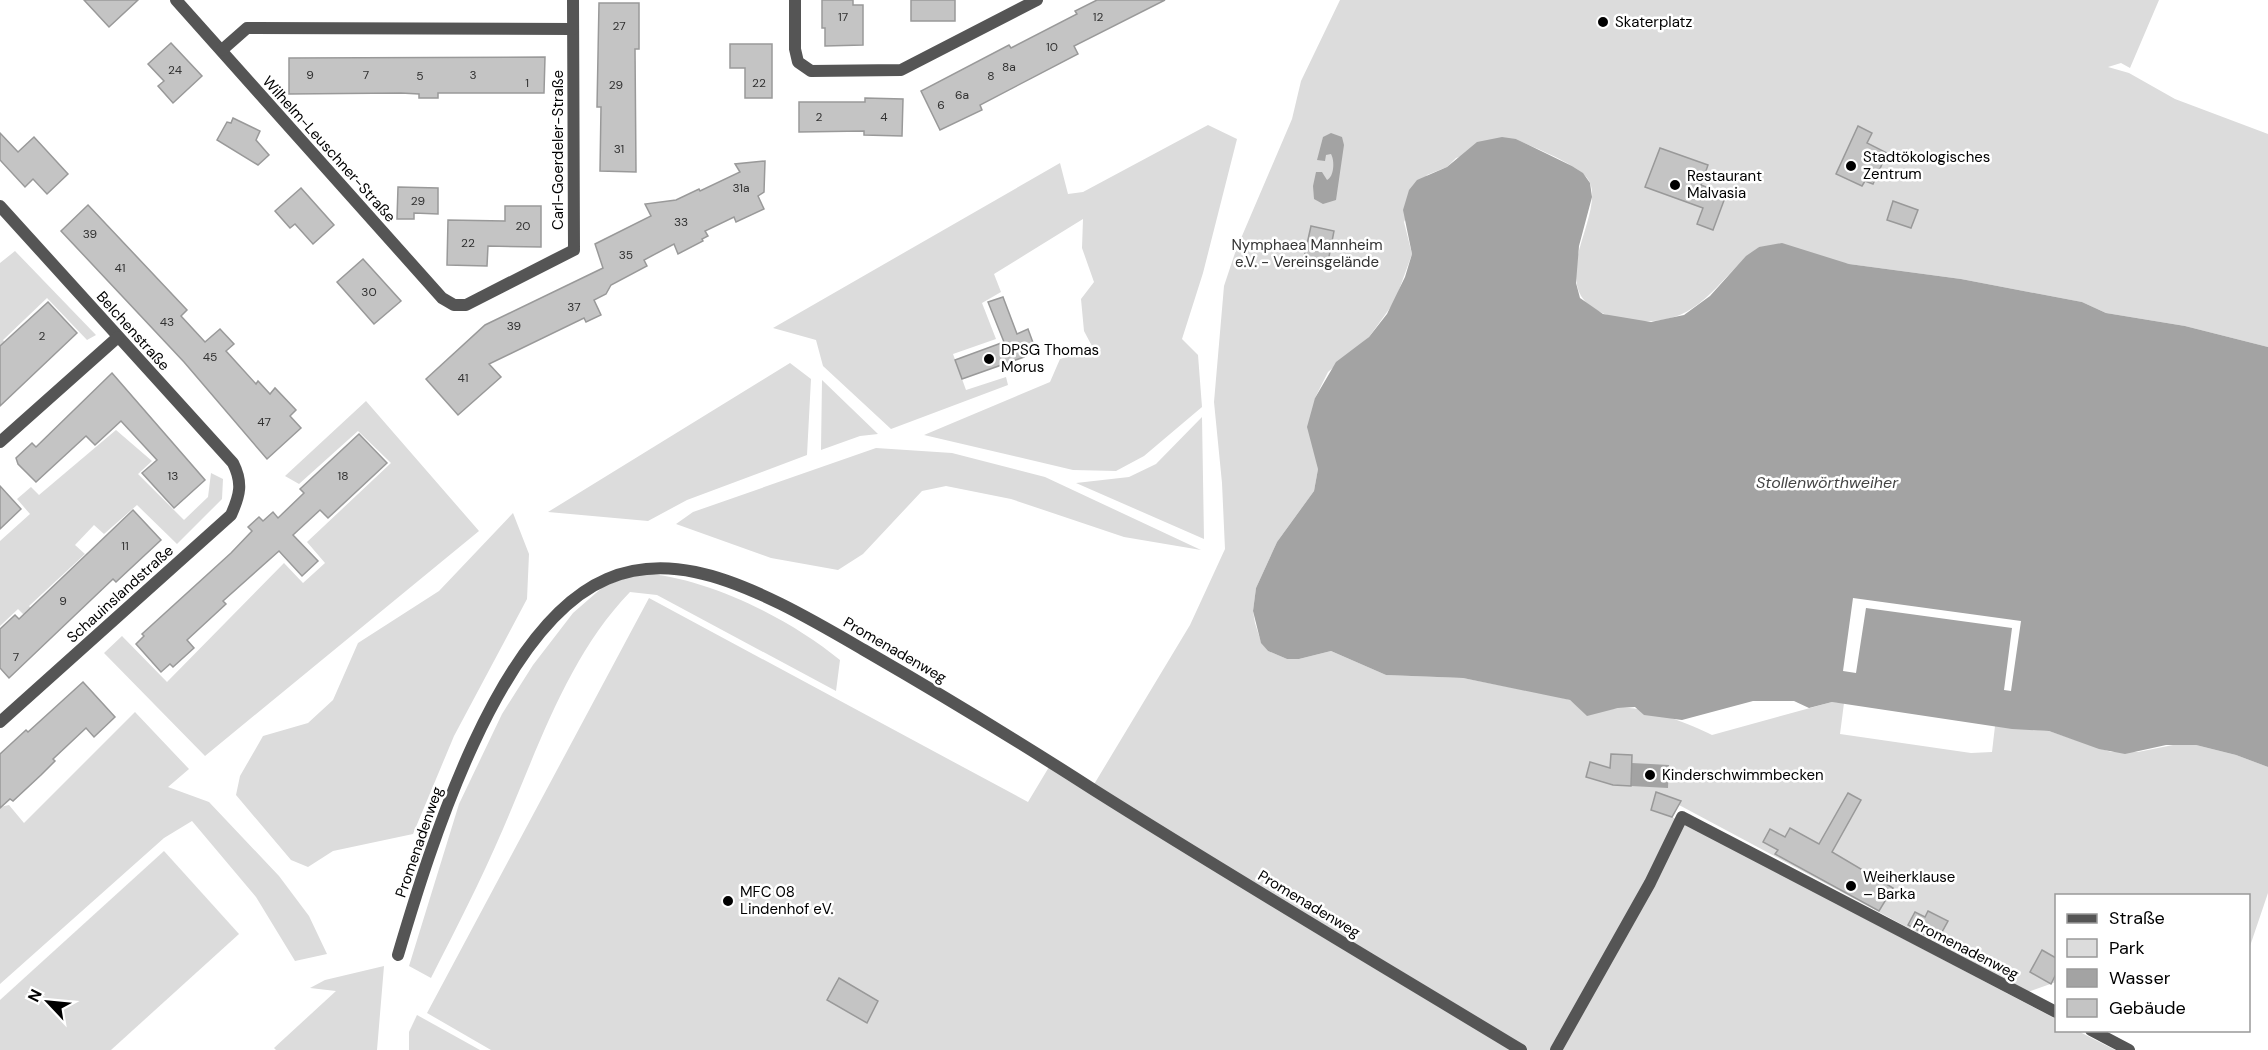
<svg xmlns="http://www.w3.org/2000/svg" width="2268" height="1050" font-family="'DM Sans',sans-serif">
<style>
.green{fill:#dcdcdc}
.water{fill:#a3a3a3}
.pier{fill:#fff}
.building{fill:#c4c4c4;stroke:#999;stroke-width:1.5}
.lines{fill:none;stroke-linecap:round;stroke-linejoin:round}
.street{stroke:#555;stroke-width:12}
.poi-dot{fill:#000;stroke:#fff;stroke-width:2}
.labels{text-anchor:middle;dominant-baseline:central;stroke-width:5;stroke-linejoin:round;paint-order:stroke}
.number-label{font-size:12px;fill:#313131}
.poi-label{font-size:15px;fill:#000;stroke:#fff;text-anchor:start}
.street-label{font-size:15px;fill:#000;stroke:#fff}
.park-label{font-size:15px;fill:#333;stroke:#fff}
.water-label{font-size:16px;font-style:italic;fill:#444;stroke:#fff}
</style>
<rect width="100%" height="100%" fill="#fff"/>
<g class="green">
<path d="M1340,0H2159L2130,68L2121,63L2108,67L2129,73L2175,99L2268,134V347L2185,326L2106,313L2082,302L1961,279L1849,264L1759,247C1716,279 1701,325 1640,321C1627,320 1611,318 1600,312C1580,302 1575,289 1576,268C1577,244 1599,204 1590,183C1584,166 1533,148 1516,139L1456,158L1447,167L1427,175L1404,222L1412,254L1395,301L1369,337L1328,372L1315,398L1318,469L1314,491L1277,542L1256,588L1253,611L1255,623L1261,642L1268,651L1287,659H1299L1331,651L1386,675L1463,678L1555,696L1570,700L1587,715C1597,713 1608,709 1619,708C1642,705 1691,724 1712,735L1832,702L1844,703L1840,734L1971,753L1992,752L1995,726L2049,731L2111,752H2138L2178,744L2196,745L2236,755L2268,767V893L2249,949L2248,896H2056V982L2028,992L1679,805L1672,817L2056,1019V1030L2078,1031L2115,1050H491L427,1013L649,598L1028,802L1049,767L1090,791L1190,625L1225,549L1222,483L1214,402L1224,286L1236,250L1292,119L1301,81Z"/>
<polygon points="1208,125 1237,139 1203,273 1182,339 1198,355 1202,407 1144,456 1116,471 1073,470 924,435 1050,382 1060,359 1093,348 1084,331 1081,299 1094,282 1082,248 1083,219 994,274 1001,292 982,303 996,339 953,354 966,390 1006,377 1008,385 891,429 823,366 816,340 773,328 1060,163 1068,194 1083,192"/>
<polygon points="15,251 96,335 87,340 47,298 3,340 10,349 0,358 0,263"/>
<polygon points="790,363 811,379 807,455 687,500 648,521 548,512"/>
<polygon points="822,380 878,434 860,436 821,450"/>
<polygon points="366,401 479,531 205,756 104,653 122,636 167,682 284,563 303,583 325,563 307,542 391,463 358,431 299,484 285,476"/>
<polygon points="1202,417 1204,539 1076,483 1129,477 1156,464"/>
<polygon points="116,430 152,461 138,474 184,520 208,497 211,473 223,479 222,499 177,544 137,505 104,534 94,525 75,545 85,554 29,606 43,622 37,628 18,609 0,626 0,541 30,514 17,499 31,487 39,495"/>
<polygon points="876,448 952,453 1045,477 1201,550 1124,537 1011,499 946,486 922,491 863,554 838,570 771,558 676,524 693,512"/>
<polygon points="513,513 529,554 527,599 454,736 413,834 333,851 308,867 291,860 236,795 240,776 263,736 308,723 333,700 358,643 439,591"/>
<path d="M640,573C707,577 789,618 840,660L836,691L657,595L630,592C568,656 538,748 503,829C481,880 456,929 431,978L409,966L459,804L502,714L533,665L573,613L604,586Z"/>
<polygon points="135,712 189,769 168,787 209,802 279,876 309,916 327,954 295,961 256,897 192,821 164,838 0,984 0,807 9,805 24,823"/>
<polygon points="164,851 239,934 111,1050 0,1050 0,1000"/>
<polygon points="384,966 377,1050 276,1050 274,1048 336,991 310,988 325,980"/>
<polygon points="417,1015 480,1050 409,1050 409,1032"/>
</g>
<g class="water">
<path d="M1331,133L1342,137L1344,145L1336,200L1323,204L1314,199L1313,186L1316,172H1322L1327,180C1334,177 1335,161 1331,154L1326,155L1325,161L1317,160L1323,137Z"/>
<polygon points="1502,137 1516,139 1572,166 1583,173 1590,183 1592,197 1579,246 1576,283 1580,298 1603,314 1651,322 1684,315 1710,296 1746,256 1759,247 1782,243 1849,264 1961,279 2082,302 2106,313 2185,326 2268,347 2268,767 2236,755 2196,745 2166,745 2125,754 2099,749 2049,731 2012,729 1832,702 1809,708 1794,701 1753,701 1682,720 1644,715 1635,707 1618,708 1587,716 1570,700 1463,678 1386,675 1331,651 1299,659 1287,659 1268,651 1261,643 1253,611 1256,588 1277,542 1314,491 1318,469 1307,427 1315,398 1336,362 1369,337 1387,314 1405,277 1412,254 1403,210 1409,190 1417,180 1447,167 1477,142"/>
<polygon points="1632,763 1669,765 1668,788 1631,786"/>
</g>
<polygon class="pier" points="1853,598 2021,621 2011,691 2004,690 2012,628 1866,608 1856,673 1843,671"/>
<g class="building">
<polygon points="84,0 138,0 109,27"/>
<polygon points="822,0 853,0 853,5 863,5 863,45 825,46 825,28 822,28"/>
<rect x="911" y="0" width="44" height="21"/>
<polygon points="1097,0 1165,0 1074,46 1078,54 980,105 982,110 940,130 921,91 1009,45 1011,48 1077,14 1075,11"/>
<polygon points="599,3 639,3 639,49 635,49 636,172 600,171 601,107 597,107"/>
<polygon points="171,43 202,76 173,103 158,86 164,81 148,64"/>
<polygon points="730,44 772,44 772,98 745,98 745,68 730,68"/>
<polygon points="545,57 544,93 438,93 438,98 419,98 419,94 401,93 289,94 289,58"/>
<polygon points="865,98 903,99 902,136 864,135 864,131 799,132 799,102 865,102"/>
<polygon points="233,118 260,131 256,140 269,155 258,165 217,140 227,122 231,123"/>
<polygon points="1858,126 1872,133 1867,143 1887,153 1873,184 1865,181 1862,186 1836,174"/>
<polygon points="0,133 18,152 34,137 68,174 47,194 33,179 25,187 0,160"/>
<polygon points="1660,148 1708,165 1701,185 1726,195 1713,230 1697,224 1703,208 1645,187"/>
<polygon points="765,161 764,192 758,196 764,209 736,222 734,217 705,231 708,236 702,239 703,241 678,254 674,244 644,260 647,266 611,285 606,294 594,300 601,315 586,322 584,318 489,364 501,377 458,415 426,379 485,325 603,268 595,244 651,216 645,204 676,200 699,189 700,191 740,172 735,164"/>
<polygon points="398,187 438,188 438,214 414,213 414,219 397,219"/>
<polygon points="301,188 334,225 313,244 295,224 290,228 275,211"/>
<polygon points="1893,201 1918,210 1911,228 1887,220"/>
<polygon points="88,205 187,310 181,316 205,342 220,329 234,344 226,351 256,384 258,381 270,394 275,388 296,410 290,416 301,428 267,459 184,362 61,231"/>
<polygon points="505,206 541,206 541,247 488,246 487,266 447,265 448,220 505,221"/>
<polygon points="1311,226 1334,231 1327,267 1303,262"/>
<polygon points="363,259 401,301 374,324 337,282"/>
<polygon points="1003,297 1017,334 1028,329 1035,348 1022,354 1024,357 962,379 955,360 1004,342 988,302"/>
<polygon points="48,302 77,333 0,406 0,346"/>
<polygon points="112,373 205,480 174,508 142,473 157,460 121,421 95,445 86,436 36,482 18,464 16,458 32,443 36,447"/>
<polygon points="359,434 387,463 328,518 320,510 293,535 318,561 302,576 279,551 223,601 226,604 187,640 194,648 173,667 170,664 161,672 136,644 144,636 142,634 231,553 252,531 248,527 259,517 263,521 273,512 278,518 304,493 300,489"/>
<polygon points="0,486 21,509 0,529"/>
<polygon points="133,510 161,540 116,582 113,579 9,678 0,668 0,629 15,615 19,619"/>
<polygon points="83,682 115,717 94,737 86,728 53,759 55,761 41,775 13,801 10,799 0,808 0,754 26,730 28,732"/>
<polygon points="1611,754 1632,755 1631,786 1613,785 1586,777 1590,762 1610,768"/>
<polygon points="1656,792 1681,801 1672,817 1651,810"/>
<polygon points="1848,793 1861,800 1832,852 1893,888 1879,911 1775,854 1778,850 1763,842 1770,829 1785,837 1790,828 1819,844"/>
<polygon points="1928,911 1948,921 1937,941 1908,925 1915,912 1925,917"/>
<polygon points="2042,950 2056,958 2056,974 2051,984 2030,972"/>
<polygon points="839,978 878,1001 867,1023 827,1000"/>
</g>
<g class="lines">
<g class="street">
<polyline points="176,0 442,298 454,305 466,305 574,250 573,0"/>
<polyline points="795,0 795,49 798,62 811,71 901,70 1037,0"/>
<polyline points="222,50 247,28 573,29"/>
<path d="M0,206L233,463C243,483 240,495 231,515L0,722"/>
<polyline points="0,442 118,337"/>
<path d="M398,955C430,847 497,626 607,579C635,567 666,566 695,572C750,583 816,622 864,650C942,695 1018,741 1094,790C1235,879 1379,964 1521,1050"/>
<polyline points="2091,1030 2129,1050"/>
<polyline points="1556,1050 1650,883 1682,817 2056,1012"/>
</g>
</g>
<g class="poi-dot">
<circle cx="1603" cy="22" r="6"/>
<circle cx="1851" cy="166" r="6"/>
<circle cx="1675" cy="185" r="6"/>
<circle cx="989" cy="359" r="6"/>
<circle cx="1650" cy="775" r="6"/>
<circle cx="1851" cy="886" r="6"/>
<circle cx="728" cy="901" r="6"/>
</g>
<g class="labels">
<g class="number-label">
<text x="843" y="17">17</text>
<text x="1098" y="17">12</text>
<text x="619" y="26">27</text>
<text x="1052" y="47">10</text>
<text x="1009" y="67">8a</text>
<text x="175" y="70">24</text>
<text x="310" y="75">9</text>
<text x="366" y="75">7</text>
<text x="473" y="75">3</text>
<text x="420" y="76">5</text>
<text x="991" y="76">8</text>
<text x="527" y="83">1</text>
<text x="759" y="83">22</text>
<text x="616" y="85">29</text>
<text x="962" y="95">6a</text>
<text x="941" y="105">6</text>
<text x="819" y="117">2</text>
<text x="884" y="117">4</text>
<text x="619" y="149">31</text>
<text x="741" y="188">31a</text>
<text x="418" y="201">29</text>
<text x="681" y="222">33</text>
<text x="523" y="226">20</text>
<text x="90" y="234">39</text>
<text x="468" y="243">22</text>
<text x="626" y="255">35</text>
<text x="120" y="268">41</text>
<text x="369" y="292">30</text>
<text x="574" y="307">37</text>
<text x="167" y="322">43</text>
<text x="514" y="326">39</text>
<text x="42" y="336">2</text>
<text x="210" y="357">45</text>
<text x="463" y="378">41</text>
<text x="264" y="422">47</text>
<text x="173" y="476">13</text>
<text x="343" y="476">18</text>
<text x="125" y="546">11</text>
<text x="63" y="601">9</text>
<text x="16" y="657">7</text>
</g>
<g class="poi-label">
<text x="1615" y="22">Skaterplatz</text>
<text x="1863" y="157">Stadtökologisches<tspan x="1863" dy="17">Zentrum</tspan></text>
<text x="1687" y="176">Restaurant<tspan x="1687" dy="17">Malvasia</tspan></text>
<text x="1001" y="350">DPSG Thomas<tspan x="1001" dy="17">Morus</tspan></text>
<text x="1662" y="775">Kinderschwimmbecken</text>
<text x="1863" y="877">Weiherklause<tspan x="1863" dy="17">– Barka</tspan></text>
<text x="740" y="892">MFC 08<tspan x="740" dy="17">Lindenhof eV.</tspan></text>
</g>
<g class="street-label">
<text transform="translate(329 149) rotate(48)">Wilhelm-Leuschner-Straße</text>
<text transform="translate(558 150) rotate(-90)">Carl-Goerdeler-Straße</text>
<text transform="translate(133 331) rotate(48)">Belchenstraße</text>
<text transform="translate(120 594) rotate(-42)">Schauinslandstraße</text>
<text transform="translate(895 650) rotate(30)">Promenadenweg</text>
<text transform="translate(419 842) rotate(-71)">Promenadenweg</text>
<text transform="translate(1309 904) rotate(31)">Promenadenweg</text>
<text transform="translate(1966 949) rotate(27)">Promenadenweg</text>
</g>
<g class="park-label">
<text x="1307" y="245">Nymphaea Mannheim<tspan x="1307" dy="17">e.V. - Vereinsgelände</tspan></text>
</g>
<g class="water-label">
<text x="1827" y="482">Stollenwörthweiher</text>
</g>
</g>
<rect x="2055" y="894" width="195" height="138" fill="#ffffff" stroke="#999999" stroke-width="1.5"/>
<rect x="2067" y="914" width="30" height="9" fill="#555555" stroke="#999999" stroke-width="1.5"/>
<text x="2109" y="924" font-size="18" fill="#000000">Straße</text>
<rect x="2067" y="939" width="30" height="18" fill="#dcdcdc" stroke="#999999" stroke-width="1.5"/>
<text x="2109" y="954" font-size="18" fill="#000000">Park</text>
<rect x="2067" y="969" width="30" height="18" fill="#a3a3a3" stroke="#999999" stroke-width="1.5"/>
<text x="2109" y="984" font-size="18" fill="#000000">Wasser</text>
<rect x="2067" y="999" width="30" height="18" fill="#c4c4c4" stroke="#999999" stroke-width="1.5"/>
<text x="2109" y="1014" font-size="18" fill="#000000">Gebäude</text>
<g transform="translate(48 1002) rotate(296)" stroke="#ffffff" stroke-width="4.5" paint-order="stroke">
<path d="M0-4.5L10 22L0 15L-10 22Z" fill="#000000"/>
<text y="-9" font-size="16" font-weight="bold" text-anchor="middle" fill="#000000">N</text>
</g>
</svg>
